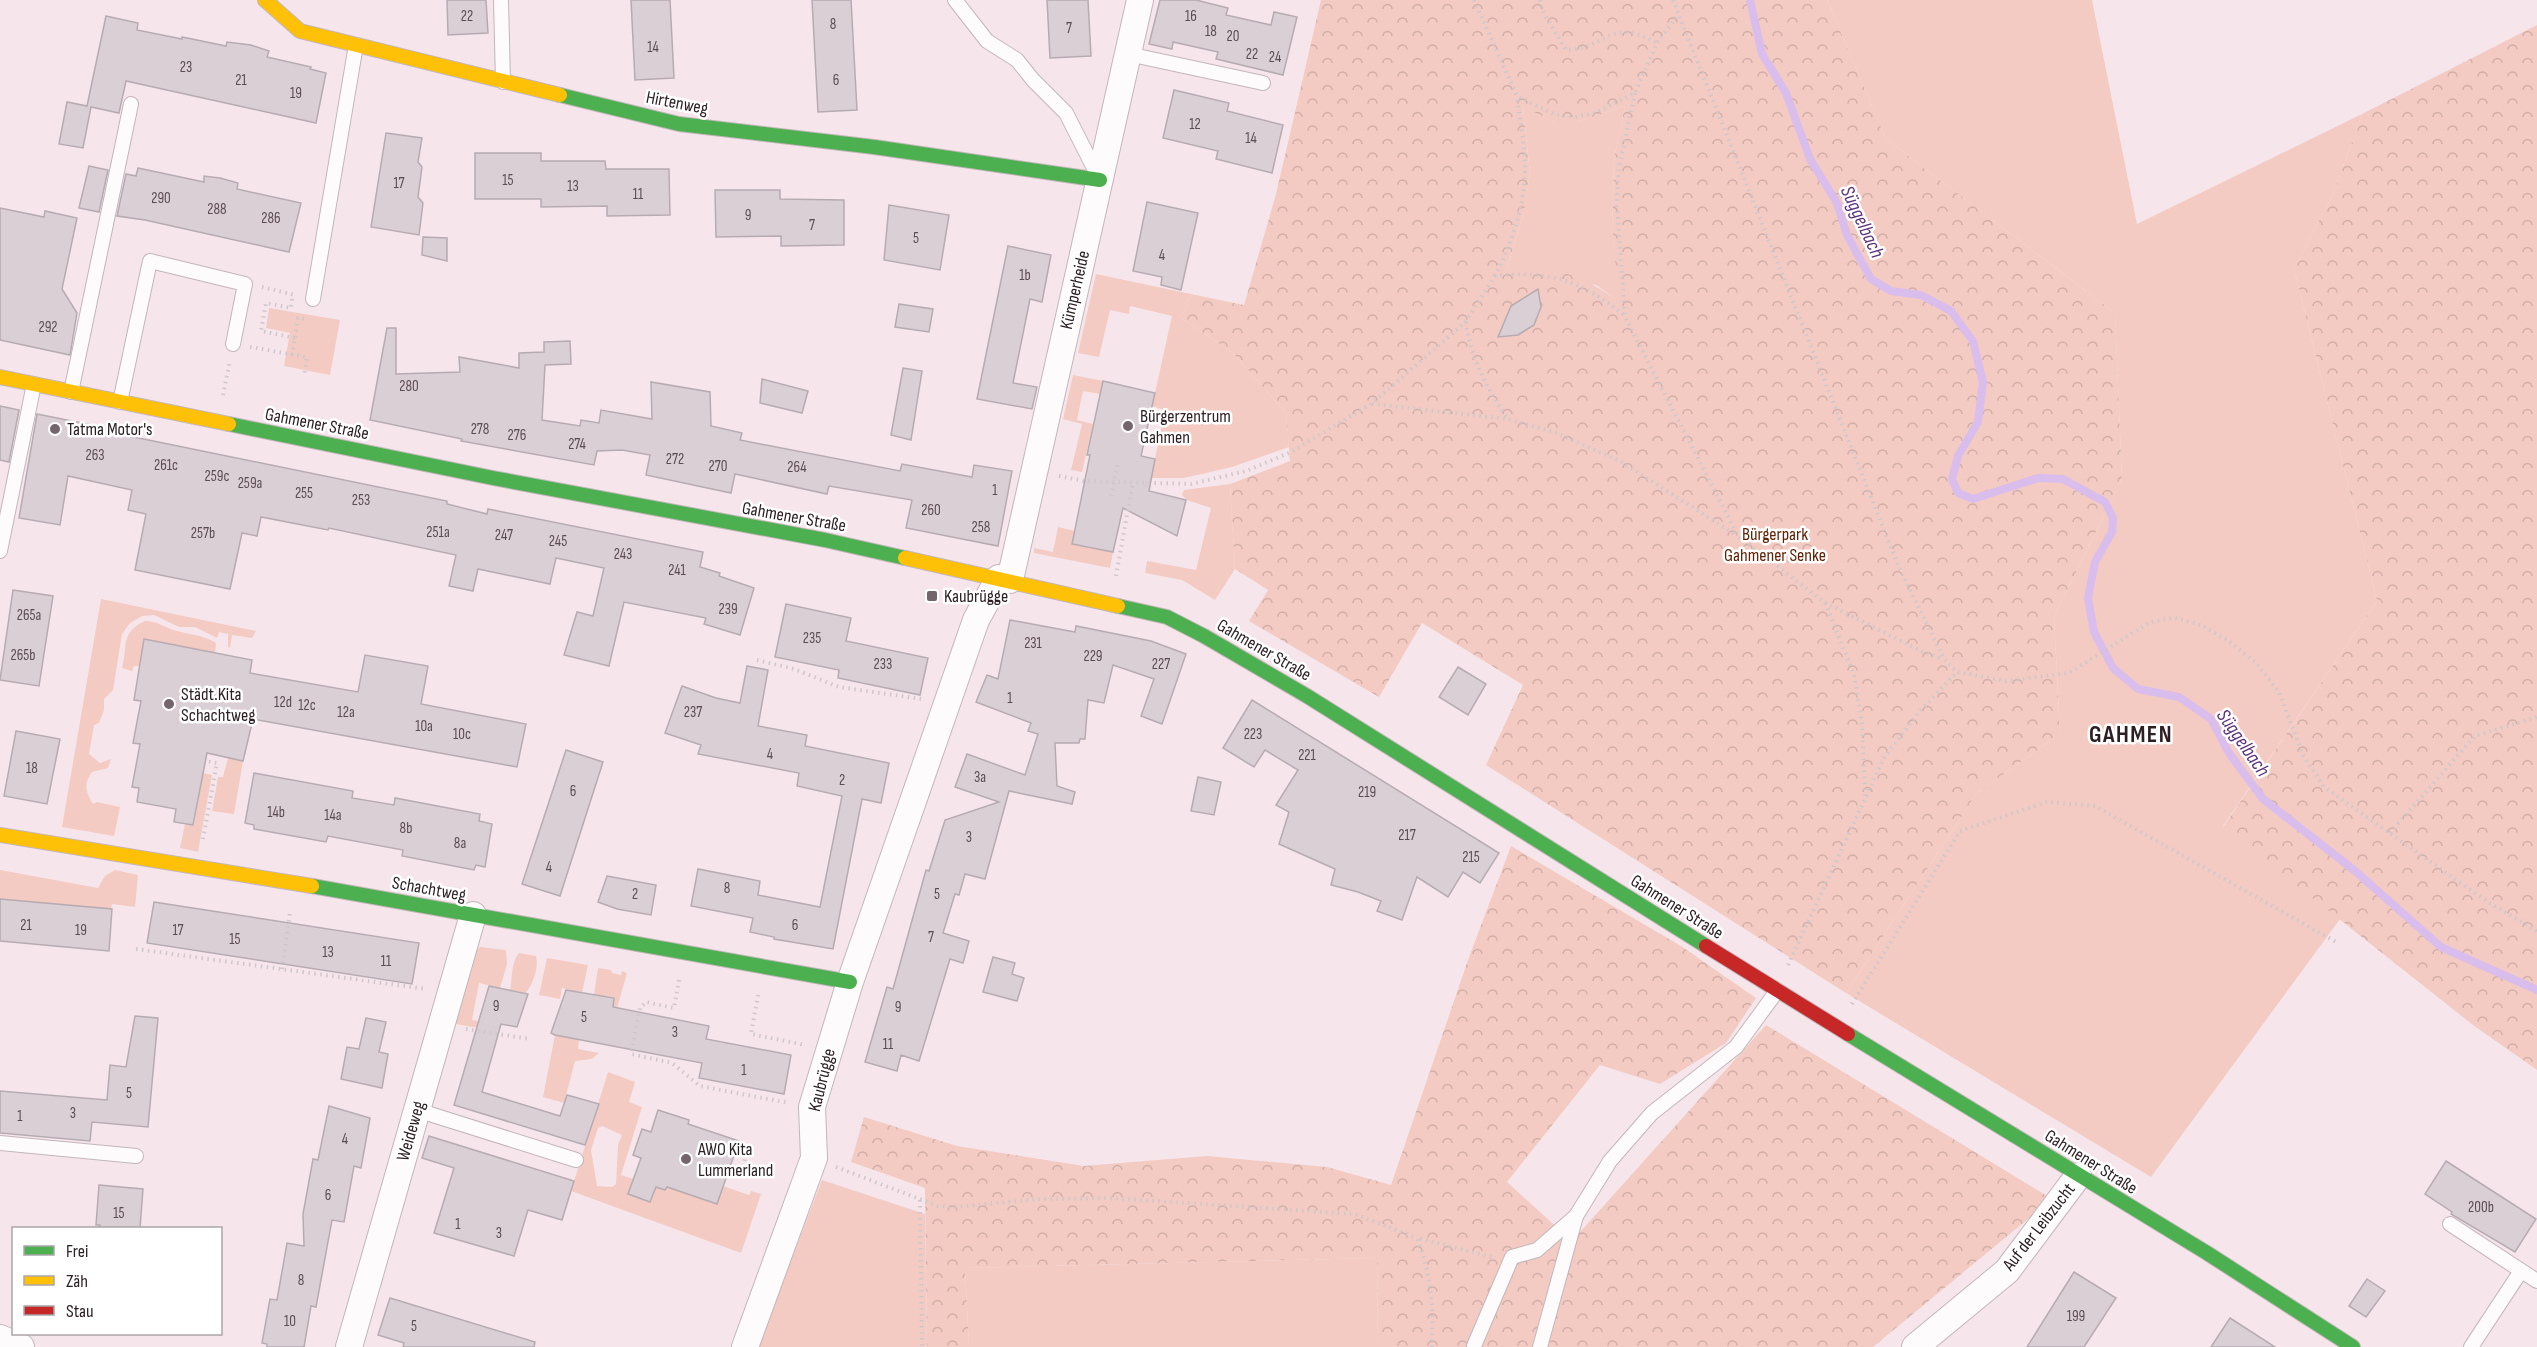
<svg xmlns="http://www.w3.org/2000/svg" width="2537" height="1347" font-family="'Sofia Sans Condensed',sans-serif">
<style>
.green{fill:#f3cbc2;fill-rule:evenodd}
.forest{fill:url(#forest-crowns);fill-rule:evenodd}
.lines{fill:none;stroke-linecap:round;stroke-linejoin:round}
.stream{stroke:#d9bded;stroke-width:8}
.building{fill:#dbcfd6;stroke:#b7abb2;stroke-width:1.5}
.lane-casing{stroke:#c3b6bb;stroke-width:16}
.street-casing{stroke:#c3b6bb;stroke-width:28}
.fast-casing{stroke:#c3b6bb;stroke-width:16}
.slow-casing{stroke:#c3b6bb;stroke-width:16}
.jam-casing{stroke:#c3b6bb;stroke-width:16}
.path{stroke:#cec7cb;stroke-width:4;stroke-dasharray:1.5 4.5;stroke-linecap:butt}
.lane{stroke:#fefbfc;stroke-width:14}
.street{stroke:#fefbfc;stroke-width:26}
.fast{stroke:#4caf50;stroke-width:14}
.slow{stroke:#ffc107;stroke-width:14}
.jam{stroke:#c62828;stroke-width:14}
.poi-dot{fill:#73656b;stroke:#fff;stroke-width:2}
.labels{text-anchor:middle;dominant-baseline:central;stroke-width:5;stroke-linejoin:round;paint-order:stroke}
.number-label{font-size:15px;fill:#5a4d52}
.street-label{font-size:18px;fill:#2d2025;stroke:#fff}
.poi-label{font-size:18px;fill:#2d2025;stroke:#fff;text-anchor:start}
.park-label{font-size:18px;fill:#612104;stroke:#fff}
.water-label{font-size:20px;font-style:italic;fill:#5c337e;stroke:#fff}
.district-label{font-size:24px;font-weight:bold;letter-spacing:1.5px;fill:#2d2025;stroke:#fff}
</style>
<defs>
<pattern id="forest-crowns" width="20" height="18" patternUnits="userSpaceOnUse" patternTransform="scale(1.5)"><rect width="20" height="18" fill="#f3cbc2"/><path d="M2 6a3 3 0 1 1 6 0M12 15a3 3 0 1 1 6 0" fill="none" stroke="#d1aea7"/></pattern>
</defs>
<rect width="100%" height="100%" fill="#f6e6ec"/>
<g class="green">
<polygon points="1827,0 2092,0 2137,224 2362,114 2334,192 2294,269 2377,601 2223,826 2340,919 2151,1177 1846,993 1976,794 2060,734 2054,617 2122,479 2115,313 1886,139"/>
<polygon points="1523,106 1555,122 1577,122 1625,106 1614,159 1612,229 1620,302 1596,285 1507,268 1524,212 1530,174"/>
<polygon points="1096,274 1191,294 1181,318 1233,353 1286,413 1289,447 1232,467 1184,478 1151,478 1165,410 1152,406 1172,316 1130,306 1129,314 1110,310 1099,357 1078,353"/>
<polygon points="269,308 340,320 330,375 284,366 290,333 266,328"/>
<polygon points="1073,375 1103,381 1100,394 1083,391 1077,420 1093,424 1082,472 1071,470 1082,424 1063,419"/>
<polygon points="1230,484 1235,569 1215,600 1182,580 1145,573 1147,561 1196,570 1211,508 1187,500 1182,495 1184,490"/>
<polygon points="1058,527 1075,531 1073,544 1113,552 1110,568 1034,553 1034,548 1053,552"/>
<path d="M101,599L256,631L252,638L232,635L230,648L228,647V634L219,632L217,638L195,627H179L154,615L142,616L130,623L122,634L113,690L104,699V710L99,723L94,725L89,754L100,763L111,759L108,768L92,772C83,784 86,792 93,804L97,802L120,807L114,836L62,827Z"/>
<path d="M145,621C158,621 165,628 177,631C192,635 203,635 216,643L215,653L144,639L139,666H134L132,671L122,668C128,645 120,633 145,621Z"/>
<polygon points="228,758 243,761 234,814 212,811 218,777 223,777"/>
<polygon points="203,773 212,775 198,852 180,848 185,824 194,825"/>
<polygon points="0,870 98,888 105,876 115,870 138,875 135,907 112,904 111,909 0,899"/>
<polygon points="480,947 506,950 507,964 500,988 479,983 472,1020 497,1024 495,1031 456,1024 473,954"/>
<path d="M519,953L536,956C539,968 533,983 526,993L510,990C513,978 510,964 519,953Z"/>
<polygon points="547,958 588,965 582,993 562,988 560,999 539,995"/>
<polygon points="598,968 611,970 612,973 621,975 622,971 627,973 610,1033 608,1034 614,997 594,995"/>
<polygon points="555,1035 579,1040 578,1049 599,1053 592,1059 575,1061 564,1103 543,1097"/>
<path d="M608,1072L635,1082L629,1102L642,1107L621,1175L634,1179L650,1202L656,1187L665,1190L667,1187L717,1204L723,1186L749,1195L751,1191L761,1194L741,1253L571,1191ZM602,1126L622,1135L618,1145L616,1184L612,1187L597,1186L591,1150L598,1128Z"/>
<polygon points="822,1180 925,1214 927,1347 758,1347"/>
<polygon points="1377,1258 1378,1347 969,1347 965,1268"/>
</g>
<g class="forest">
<path d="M1321,0H1827L1886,139L2115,313L2122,479L2054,617L2060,734L1976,794L1846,993L1486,765L1523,685L1422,623L1379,697L1249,621L1268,590L1235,569L1230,484L1290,461L1286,413L1233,353L1181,318L1191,294L1244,305L1276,194ZM1625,106L1614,159L1612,229L1619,301C1594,284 1567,269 1536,268C1526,267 1516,269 1507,268L1524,212L1530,174L1523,107L1555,122H1577Z"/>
<polygon points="2537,25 2537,1070 2473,1025 2223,827 2377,601 2294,269 2334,192 2362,114"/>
<polygon points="1511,846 1681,946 1756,998 1726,1043 1660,1084 1600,1065 1507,1182 1572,1241 1766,1025 2052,1199 1873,1347 1378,1347 1377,1258 965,1268 969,1347 927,1347 925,1188 851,1162 864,1117 957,1146 1084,1166 1207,1156 1327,1167 1391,1185 1468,960"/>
</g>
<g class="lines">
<polyline class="stream" points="1750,0 1762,54 1786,93 1810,159 1837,203 1847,235 1871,279 1891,291 1921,295 1951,311 1973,341 1983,382 1978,422 1958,456 1952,479 1958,493 1973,499 2038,478 2063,479 2105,502 2113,518 2112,532 2095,562 2088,598 2094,632 2113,668 2138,689 2179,697 2211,719 2229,753 2263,799 2354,870 2441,947 2537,990"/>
</g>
<g class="building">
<polygon points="447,0 486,0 488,33 448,35"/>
<polygon points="631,0 670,0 674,78 635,80"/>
<polygon points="812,0 851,0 857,110 818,112"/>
<polygon points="1047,0 1088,0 1091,56 1050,58"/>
<polygon points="1160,0 1196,0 1228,8 1226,15 1271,25 1274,12 1297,17 1283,75 1216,59 1218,52 1173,42 1172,49 1149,44"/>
<polygon points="106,16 138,23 137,30 182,39 182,37 226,46 227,42 251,45 269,51 267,57 311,67 310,69 326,73 316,123 126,81 119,113 91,107 83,148 59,144 67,102 87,106"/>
<polygon points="1174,90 1229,103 1227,111 1283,125 1272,173 1216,159 1218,151 1163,138"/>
<polygon points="386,133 422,138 418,162 422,167 418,197 423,203 419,235 371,227"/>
<polygon points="475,153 541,153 541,161 605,161 606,169 669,169 670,215 607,216 607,206 541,207 541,199 475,199"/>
<polygon points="89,166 108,170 99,212 79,208"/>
<polygon points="138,168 204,182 204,176 220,178 238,183 237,189 301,203 289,252 145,220 117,216 126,174 136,176"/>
<polygon points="715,190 780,190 780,199 844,200 844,245 781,246 781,236 716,237"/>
<polygon points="1147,202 1198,213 1181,290 1161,285 1162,277 1133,271"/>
<polygon points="889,205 949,215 940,270 884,260"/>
<polygon points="0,208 44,217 45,211 77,218 62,289 77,313 70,355 0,340"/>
<polygon points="423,237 447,238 447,261 422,255"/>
<polygon points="1008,246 1051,255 1042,302 1030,299 1013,383 1037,387 1032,409 977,399"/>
<polygon points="1538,289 1541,307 1534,325 1518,335 1498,337 1511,306"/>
<polygon points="899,304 933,309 929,332 895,327"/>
<polygon points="387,328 396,328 396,374 460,372 459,357 519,368 519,353 544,352 544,342 570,341 571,364 545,365 542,420 580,426 581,420 599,423 601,410 652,419 651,382 710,392 711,426 742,433 740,440 900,471 902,464 972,477 974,465 1012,471 998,546 906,528 912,500 829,486 827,494 735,474 731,493 646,475 650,455 622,450 597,451 594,465 461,441 462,439 370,420"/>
<polygon points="903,368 922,371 911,440 891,435"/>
<polygon points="762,379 808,391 802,413 760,403"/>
<polygon points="1103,381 1155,393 1141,456 1155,459 1149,491 1186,500 1177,536 1123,508 1113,552 1072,544 1090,455 1087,455"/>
<polygon points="0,406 19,410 9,462 0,460"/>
<polygon points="37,414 107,428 124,435 447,501 447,504 487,514 488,509 703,552 700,567 720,573 719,576 754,588 740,635 704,624 706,618 624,602 609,666 564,655 577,612 593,616 604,568 556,558 550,584 478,569 473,591 449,586 456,555 329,528 328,530 261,517 257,536 242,533 230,589 135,570 146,514 128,510 132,490 68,476 60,525 19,518"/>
<polygon points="13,590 53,596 39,686 0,680"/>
<polygon points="786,604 851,618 846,641 928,658 920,695 838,678 839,670 775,657"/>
<polygon points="1010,620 1075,632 1076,626 1151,641 1186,654 1162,724 1141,716 1154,679 1113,665 1104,703 1088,700 1085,739 1080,739 1079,743 1055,743 1057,786 1075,792 1072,804 1009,791 985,879 965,874 959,895 955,894 943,933 969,941 963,963 950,959 919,1061 901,1055 897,1071 865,1062 887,987 893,989 926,870 929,871 945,820 999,802 955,787 967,754 1025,775 1038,734 1028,731 1031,723 976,702 987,675 998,679"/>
<polygon points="144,639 252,660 250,673 358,692 365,655 428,666 421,704 526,724 517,767 253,719 243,761 207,753 193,825 174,822 176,809 137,802 139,788 132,787 140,744 133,743 141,701 134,700"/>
<polygon points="747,666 768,670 758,726 807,735 805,746 889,763 881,803 862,799 833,949 774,939 774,937 750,932 753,918 691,906 698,869 760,881 758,895 820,907 842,796 797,786 799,773 698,754 701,745 665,733 682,686 716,698 740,703"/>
<polygon points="1458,667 1486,684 1468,715 1439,697"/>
<polygon points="1252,700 1499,853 1480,883 1463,872 1448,897 1417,877 1402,920 1377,911 1381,901 1358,892 1331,885 1335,869 1279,844 1289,812 1276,805 1298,770 1265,750 1254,767 1223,748"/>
<polygon points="16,731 60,739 47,804 4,796"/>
<polygon points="566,750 603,762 560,896 522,884"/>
<polygon points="254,773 353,791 352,798 394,805 395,798 480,814 479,821 492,824 485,867 476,865 474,870 402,856 403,850 328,836 326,842 254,829 254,825 245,823"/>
<polygon points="1198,777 1221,782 1214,815 1191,811"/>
<polygon points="607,876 656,885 651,915 617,909 598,902"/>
<polygon points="0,899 112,909 109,951 0,941"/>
<polygon points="154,902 419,943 412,984 147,943"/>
<polygon points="993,957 1015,963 1012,974 1024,978 1017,1001 983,992"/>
<polygon points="489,986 528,994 517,1027 501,1024 482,1092 560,1116 567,1095 599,1104 585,1145 454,1105"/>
<polygon points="566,990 614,998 613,1007 709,1026 706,1039 791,1055 784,1094 699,1078 702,1063 555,1035 551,1033"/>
<polygon points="135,1016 158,1018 148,1127 92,1122 90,1141 0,1133 0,1091 107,1100 110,1065 126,1067"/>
<polygon points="366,1018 386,1022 379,1052 388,1054 382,1088 341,1079 347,1047 359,1049"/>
<polygon points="329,1106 370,1118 361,1168 354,1166 344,1222 332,1220 316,1307 311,1306 304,1347 267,1347 267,1344 262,1343 270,1299 277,1300 287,1243 304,1246 303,1214 313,1159 318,1160"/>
<polygon points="658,1110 689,1120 688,1124 739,1141 717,1204 667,1187 665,1190 656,1187 650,1202 628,1194 641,1158 633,1155 642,1129 651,1132"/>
<polygon points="429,1136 574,1181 562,1220 528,1210 514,1256 434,1233 454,1168 422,1158"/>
<polygon points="2446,1161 2536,1219 2515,1252 2451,1214 2452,1212 2425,1194"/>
<polygon points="99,1185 143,1189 140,1228 100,1228 100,1225 96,1225"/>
<polygon points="2074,1272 2116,1298 2084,1347 2027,1347"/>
<polygon points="2367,1279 2385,1291 2366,1317 2349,1306"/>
<polygon points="390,1298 535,1342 534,1347 403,1347 404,1343 378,1335"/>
<polygon points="2230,1318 2275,1347 2211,1347"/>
</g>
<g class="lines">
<defs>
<g id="lane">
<polyline points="501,0 503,82"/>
<polyline points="955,0 987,41 1017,60 1033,80 1066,113 1099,178"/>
<polyline points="1128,54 1263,83"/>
<polyline points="313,299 356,45"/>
<polyline points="71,392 131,104"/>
<polyline points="120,402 150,261 245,284 233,344"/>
<polyline points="0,551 34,384"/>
<polyline points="417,1110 576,1160"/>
<polyline points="0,1143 136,1156"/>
<polyline points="2450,1224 2537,1281"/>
<polyline points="1474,1346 1512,1257 1537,1250 1576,1216"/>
<polyline points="1540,1347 1576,1216 1610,1161 1652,1113 1736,1047 1777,991"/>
<polyline points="2471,1347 2521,1271"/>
</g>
<g id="street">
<polyline points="1010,580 1140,0"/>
<polyline points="0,1338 21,1347"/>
<polyline points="349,1347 473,915"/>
<polyline points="745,1347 814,1158 812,1107 850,982 976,620 999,578"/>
<polyline points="1915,1347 2007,1271 2078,1176"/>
</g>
<g id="fast">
<polyline points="560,95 679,124 874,147 1100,180"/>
<polyline points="229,424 493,478 825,540 905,558"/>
<polyline points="1118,606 1167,617 1204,636 1307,696 1706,946"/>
<polyline points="312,886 850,982"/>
<polyline points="1848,1034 2207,1253 2353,1347"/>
</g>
<g id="slow">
<polyline points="265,0 300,31 560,95"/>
<polyline points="0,377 229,424"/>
<polyline points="905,558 1118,606"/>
<polyline points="0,835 312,886"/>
</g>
<polyline id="jam" points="1706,946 1848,1034"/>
</defs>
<use href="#lane" class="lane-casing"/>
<use href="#street" class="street-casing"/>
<use href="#fast" class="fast-casing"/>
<use href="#slow" class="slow-casing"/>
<use href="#jam" class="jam-casing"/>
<g class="path">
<polyline points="1474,0 1517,96 1554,114 1574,117 1595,113 1635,93 1657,43 1678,15"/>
<path d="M1540,0L1542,10L1566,50C1607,49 1609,16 1657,43"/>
<polyline points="1673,0 1898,565 1944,659 1957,672 2006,681 2069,673 2150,622 2175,618 2201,625 2229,641 2256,663 2279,692 2303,755 2324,787 2488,902 2537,931"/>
<polyline points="1635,93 1618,173 1617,206 1625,317 1738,536 1824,602 1921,651 1943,659"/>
<path d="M1495,276C1511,244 1525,206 1525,170C1525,146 1520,121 1517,97"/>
<polyline points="262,287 295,295"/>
<polyline points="292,299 291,308 266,303 261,331 295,338"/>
<path d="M1466,322C1471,359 1487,388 1508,419"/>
<polyline points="250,347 307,357 304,376"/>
<polyline points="292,355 298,318 308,319"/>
<polyline points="223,395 230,361"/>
<polyline points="1372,404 1508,419 1554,432 1620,461 1736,535"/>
<path d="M1059,476L1084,481L1191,484L1246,471L1289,453L1371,404L1435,349L1466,321L1495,276C1551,270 1582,281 1625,316"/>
<polyline points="1111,496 1118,462"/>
<polyline points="1116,576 1133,482"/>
<polyline points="1825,603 1854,674 1862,723 1865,796"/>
<polyline points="757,660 794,669 839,687 922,699"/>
<polyline points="2390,833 2475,736 2537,717"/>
<polyline points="203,839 217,763 205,761"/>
<polyline points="136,949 426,989"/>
<polyline points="1788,965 1884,758 1920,711 1957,672"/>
<polyline points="282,969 290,912"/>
<polyline points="679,980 674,1008 646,1002 640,1008 631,1054 672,1063 700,1086 789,1103"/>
<polyline points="758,995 751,1034 805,1045"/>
<polyline points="1852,1004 1960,831 2047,802 2095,806 2336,942"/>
<polyline points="466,1029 530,1039"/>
<polyline points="836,1167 938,1206 955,1207 1041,1199 1108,1198 1355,1214 1417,1238"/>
<polyline points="729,1169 741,1172 747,1152"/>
<polyline points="920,1200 922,1347"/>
<path d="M1432,1347C1434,1310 1431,1273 1417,1238L1492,1257"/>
</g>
<use href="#lane" class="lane"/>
<use href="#street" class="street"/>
<use href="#fast" class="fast"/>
<use href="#slow" class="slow"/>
<use href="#jam" class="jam"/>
</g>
<g class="poi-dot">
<circle cx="1128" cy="426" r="6"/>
<circle cx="55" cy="429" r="6"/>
<rect x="926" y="590" width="12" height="12" rx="3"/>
<circle cx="169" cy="704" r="6"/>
<circle cx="686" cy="1159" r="6"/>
</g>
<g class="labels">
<g class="number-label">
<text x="467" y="16">22</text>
<text x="1191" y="16">16</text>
<text x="833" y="24">8</text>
<text x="1069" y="28">7</text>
<text x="1211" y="31">18</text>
<text x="1233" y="36">20</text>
<text x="653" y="47">14</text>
<text x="1252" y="54">22</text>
<text x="1275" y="57">24</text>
<text x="186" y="67">23</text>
<text x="241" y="80">21</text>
<text x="836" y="80">6</text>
<text x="296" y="93">19</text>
<text x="1195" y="124">12</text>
<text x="1251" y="138">14</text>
<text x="508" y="180">15</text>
<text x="399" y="183">17</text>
<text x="573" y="186">13</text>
<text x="638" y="194">11</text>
<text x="161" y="198">290</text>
<text x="217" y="209">288</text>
<text x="748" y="215">9</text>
<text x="271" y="218">286</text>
<text x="812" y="225">7</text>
<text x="916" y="238">5</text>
<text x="1162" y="255">4</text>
<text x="1025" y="275">1b</text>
<text x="48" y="327">292</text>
<text x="409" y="386">280</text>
<text x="480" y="429">278</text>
<text x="517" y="435">276</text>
<text x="577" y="444">274</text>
<text x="95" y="455">263</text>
<text x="675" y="459">272</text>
<text x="166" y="465">261c</text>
<text x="718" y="466">270</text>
<text x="797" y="467">264</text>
<text x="217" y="476">259c</text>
<text x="250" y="483">259a</text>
<text x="995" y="490">1</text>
<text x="304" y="493">255</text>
<text x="361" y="500">253</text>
<text x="931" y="510">260</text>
<text x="981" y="527">258</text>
<text x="438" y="532">251a</text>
<text x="203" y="533">257b</text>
<text x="504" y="535">247</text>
<text x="558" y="541">245</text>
<text x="623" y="554">243</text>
<text x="677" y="570">241</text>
<text x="728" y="609">239</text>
<text x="29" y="615">265a</text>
<text x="812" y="638">235</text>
<text x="1033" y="643">231</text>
<text x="23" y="655">265b</text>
<text x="1093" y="656">229</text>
<text x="883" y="664">233</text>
<text x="1161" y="664">227</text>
<text x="1010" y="698">1</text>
<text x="283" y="702">12d</text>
<text x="307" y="705">12c</text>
<text x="346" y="712">12a</text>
<text x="693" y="712">237</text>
<text x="424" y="726">10a</text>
<text x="462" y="734">10c</text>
<text x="1253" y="734">223</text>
<text x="770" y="754">4</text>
<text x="1307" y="755">221</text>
<text x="32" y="768">18</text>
<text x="980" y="777">3a</text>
<text x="842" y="780">2</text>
<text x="573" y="791">6</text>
<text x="1367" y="792">219</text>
<text x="276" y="812">14b</text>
<text x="333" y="815">14a</text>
<text x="406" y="828">8b</text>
<text x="1407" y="835">217</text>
<text x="969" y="837">3</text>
<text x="460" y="843">8a</text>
<text x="1471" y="857">215</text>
<text x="549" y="867">4</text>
<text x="727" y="888">8</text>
<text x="635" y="894">2</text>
<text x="937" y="894">5</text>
<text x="26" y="925">21</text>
<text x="795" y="925">6</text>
<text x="81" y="930">19</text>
<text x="178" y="930">17</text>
<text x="931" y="937">7</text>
<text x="235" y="939">15</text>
<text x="328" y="952">13</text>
<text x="386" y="961">11</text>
<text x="496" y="1006">9</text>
<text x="898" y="1007">9</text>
<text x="584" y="1017">5</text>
<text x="675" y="1032">3</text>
<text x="888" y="1044">11</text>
<text x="744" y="1070">1</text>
<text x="129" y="1093">5</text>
<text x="73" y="1113">3</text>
<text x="20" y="1116">1</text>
<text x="345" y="1139">4</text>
<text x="328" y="1195">6</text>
<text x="2481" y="1207">200b</text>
<text x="119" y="1213">15</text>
<text x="458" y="1224">1</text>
<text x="499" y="1233">3</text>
<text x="301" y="1280">8</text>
<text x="2076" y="1316">199</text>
<text x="290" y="1321">10</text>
<text x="414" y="1326">5</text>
</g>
<g class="street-label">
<text transform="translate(677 103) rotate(11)">Hirtenweg</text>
<text transform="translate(1075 290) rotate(-77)">Kümperheide</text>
<text transform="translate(317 424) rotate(11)">Gahmener Straße</text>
<text transform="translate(794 517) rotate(10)">Gahmener Straße</text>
<text transform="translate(1264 650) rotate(30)">Gahmener Straße</text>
<text transform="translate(429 889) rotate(10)">Schachtweg</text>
<text transform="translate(1677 907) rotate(32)">Gahmener Straße</text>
<text transform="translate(822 1080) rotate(-76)">Kaubrügge</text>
<text transform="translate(411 1131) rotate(-74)">Weideweg</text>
<text transform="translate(2091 1162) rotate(32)">Gahmener Straße</text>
<text transform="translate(2039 1227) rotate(-52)">Auf der Leibzucht</text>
</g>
<g class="poi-label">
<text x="1140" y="416">Bürgerzentrum<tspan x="1140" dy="21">Gahmen</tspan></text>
<text x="67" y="429">Tatma Motor's</text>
<text x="944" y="596">Kaubrügge</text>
<text x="181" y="694">Städt.Kita<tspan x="181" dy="21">Schachtweg</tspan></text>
<text x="698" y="1149">AWO Kita<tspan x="698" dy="21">Lummerland</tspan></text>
</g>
<g class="park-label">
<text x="1775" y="534">Bürgerpark<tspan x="1775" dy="21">Gahmener Senke</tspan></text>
</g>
<g class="water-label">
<text transform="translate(1862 222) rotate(65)">Süggelbach</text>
<text transform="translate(2243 743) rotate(55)">Süggelbach</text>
</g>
<g class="district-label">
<text x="2131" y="734">GAHMEN</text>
</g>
</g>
<rect x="12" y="1227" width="210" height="108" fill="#ffffff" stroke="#aba6a8" stroke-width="1.5"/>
<rect x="24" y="1246" width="30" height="9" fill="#4caf50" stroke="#aba6a8" stroke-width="1.5"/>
<text x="66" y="1257" font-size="18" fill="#2d2025">Frei</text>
<rect x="24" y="1276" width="30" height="9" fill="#ffc107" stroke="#aba6a8" stroke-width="1.5"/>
<text x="66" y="1287" font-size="18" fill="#2d2025">Zäh</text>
<rect x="24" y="1306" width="30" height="9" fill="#c62828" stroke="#aba6a8" stroke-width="1.5"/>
<text x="66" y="1317" font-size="18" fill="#2d2025">Stau</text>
</svg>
